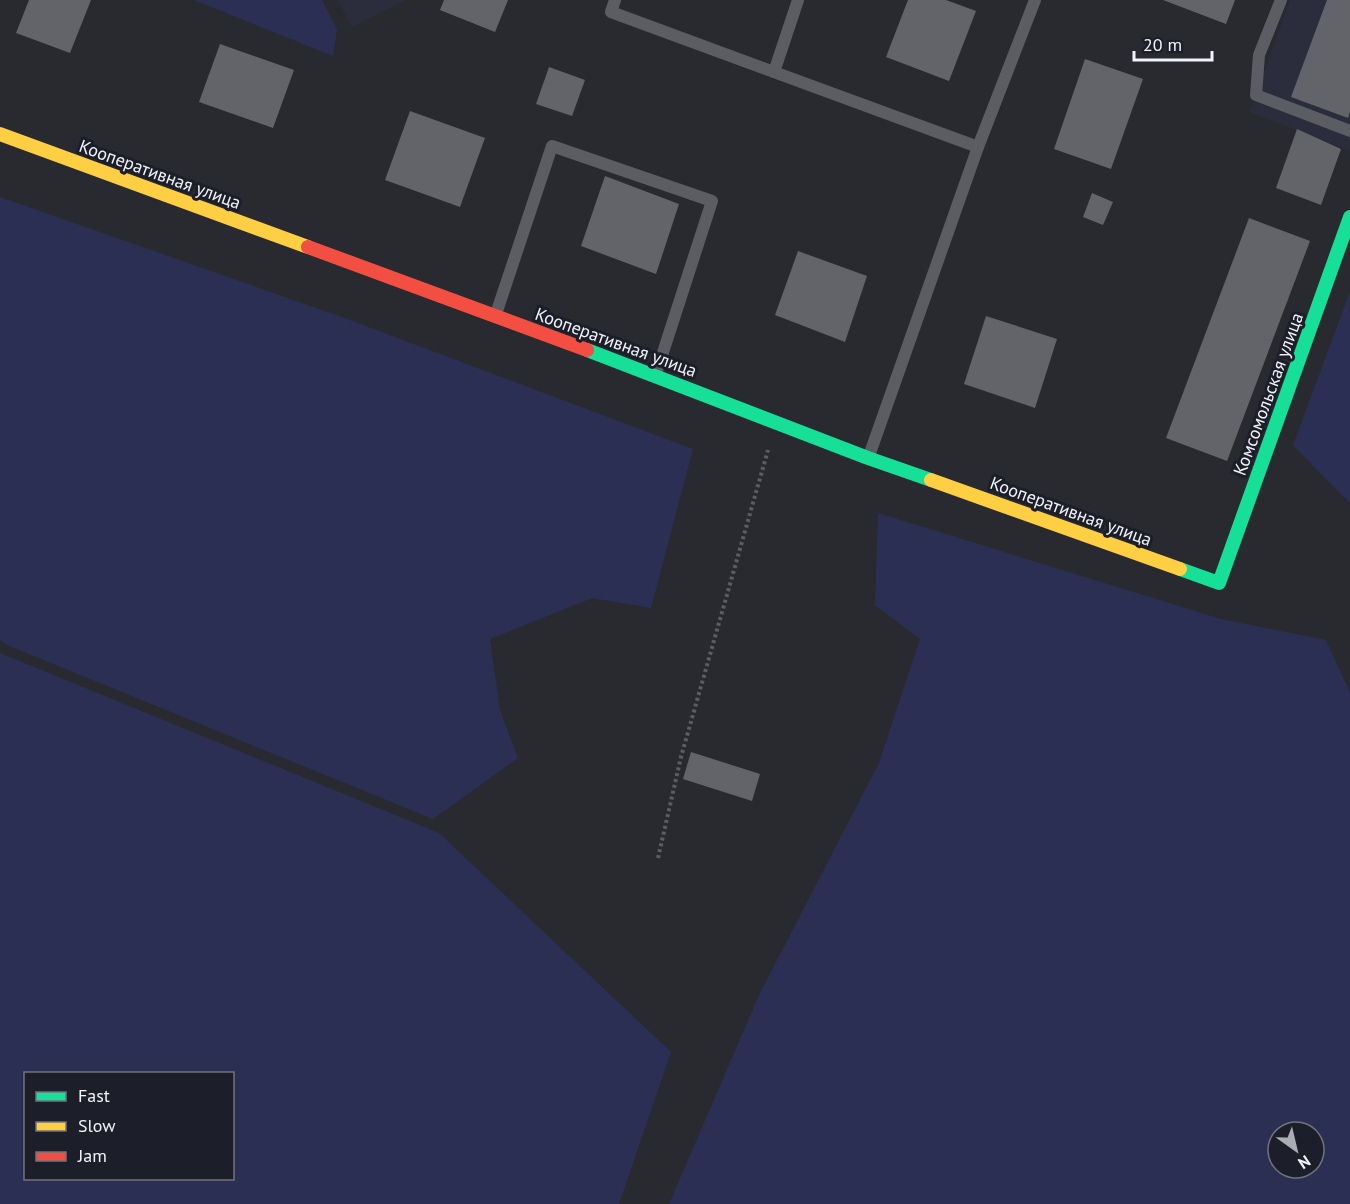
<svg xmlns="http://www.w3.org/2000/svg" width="1350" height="1204" font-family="'PT Sans',sans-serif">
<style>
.built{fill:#2b2d3d}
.green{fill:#2c2f54;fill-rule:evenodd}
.building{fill:#636469}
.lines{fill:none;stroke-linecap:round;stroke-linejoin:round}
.path{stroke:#5d5d61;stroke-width:4;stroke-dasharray:3 3;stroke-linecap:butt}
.lane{stroke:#5c5d62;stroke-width:12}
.fast{stroke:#16e098;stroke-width:14}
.slow{stroke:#ffcf43;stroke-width:14}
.jam{stroke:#f24e42;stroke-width:14}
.labels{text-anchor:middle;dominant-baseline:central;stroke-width:6;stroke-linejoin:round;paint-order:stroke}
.street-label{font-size:18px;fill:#f2f3fb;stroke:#1c1e29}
</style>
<rect width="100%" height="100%" fill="#292a30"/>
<g class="built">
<polygon points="338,0 406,0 352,27"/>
<polygon points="1290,0 1350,0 1350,151 1250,112"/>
</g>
<g class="green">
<polygon points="194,0 322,0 337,29 333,56"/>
<polygon points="0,197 339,316 693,449 651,608 592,598 490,639 500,710 518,758 433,819 7,645 0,640"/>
<polygon points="1350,292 1350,503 1293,445"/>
<path d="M878,513L1221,619L1326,640L1350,693V1204H669L759,995L879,763L920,639L875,605ZM1278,1132H1314V1168H1278Z"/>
<path d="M0,653L439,833L671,1052L619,1204H0ZM26,1074H232V1178H26Z"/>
</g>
<g class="building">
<polygon points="29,0 91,0 70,53 16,33"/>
<polygon points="444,0 508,0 495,32 440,10"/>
<polygon points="908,0 946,0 976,11 949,81 886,57"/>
<polygon points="1163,0 1235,0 1226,24"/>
<polygon points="1327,0 1350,0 1350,112 1348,118 1291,97"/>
<polygon points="220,44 294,70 273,128 199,102"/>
<polygon points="1085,59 1143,79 1111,169 1054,149"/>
<polygon points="549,67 585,80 572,116 536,104"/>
<polygon points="410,111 485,138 460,207 385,180"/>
<polygon points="1297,129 1341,149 1321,205 1276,188"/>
<polygon points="605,176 679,204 656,274 581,246"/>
<polygon points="1092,193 1113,202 1103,225 1083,217"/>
<polygon points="1249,218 1310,241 1227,461 1166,438"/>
<polygon points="798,251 867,276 845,342 775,315"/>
<polygon points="986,316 1057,339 1035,408 964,384"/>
<polygon points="691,752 760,774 752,801 683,779"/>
</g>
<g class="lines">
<polyline class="path" points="658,858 681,757 768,450"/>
<g class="lane">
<polyline points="615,0 611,12 978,147"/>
<polyline points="1281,0 1259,55 1256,95 1350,131"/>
<polyline points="774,72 798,0"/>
<polyline points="496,314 552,146 712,201 656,374"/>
<polyline points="869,456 978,147 1035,0"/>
</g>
<g class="fast">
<polyline points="587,350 868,458 931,480"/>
<polyline points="1180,569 1219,583 1350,217"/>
</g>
<g class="slow">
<polyline points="0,134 308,247"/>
<polyline points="931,480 1180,569"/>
</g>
<polyline class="jam" points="308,247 587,350"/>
</g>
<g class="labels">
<g class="street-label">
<text transform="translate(160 174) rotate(20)">Кооперативная улица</text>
<text transform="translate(616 342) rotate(20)">Кооперативная улица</text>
<text transform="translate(1268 394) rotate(-70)">Комсомольская улица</text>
<text transform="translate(1071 511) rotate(20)">Кооперативная улица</text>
</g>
</g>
<rect x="24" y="1072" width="210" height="108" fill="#1c1e29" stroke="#72737d" stroke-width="1.5"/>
<rect x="36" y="1092" width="30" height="9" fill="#16e098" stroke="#72737d" stroke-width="1.5"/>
<text x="78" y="1102" font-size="18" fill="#f2f3fb">Fast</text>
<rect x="36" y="1122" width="30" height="9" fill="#ffcf43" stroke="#72737d" stroke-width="1.5"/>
<text x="78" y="1132" font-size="18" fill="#f2f3fb">Slow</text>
<rect x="36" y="1152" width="30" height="9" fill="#f24e42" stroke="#72737d" stroke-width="1.5"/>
<text x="78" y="1162" font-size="18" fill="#f2f3fb">Jam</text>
<g transform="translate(1296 1150) rotate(146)"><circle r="28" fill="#1c1e29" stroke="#72737d" stroke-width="1.5"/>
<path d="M0-4.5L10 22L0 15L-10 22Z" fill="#acadb4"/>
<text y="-9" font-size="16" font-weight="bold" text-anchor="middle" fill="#f2f3fb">N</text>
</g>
<path d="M1134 51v9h78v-9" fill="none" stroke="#f2f3fb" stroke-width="3"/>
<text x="1143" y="51" font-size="18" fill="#f2f3fb" stroke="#1c1e29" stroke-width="4.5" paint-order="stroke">20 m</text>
</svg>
